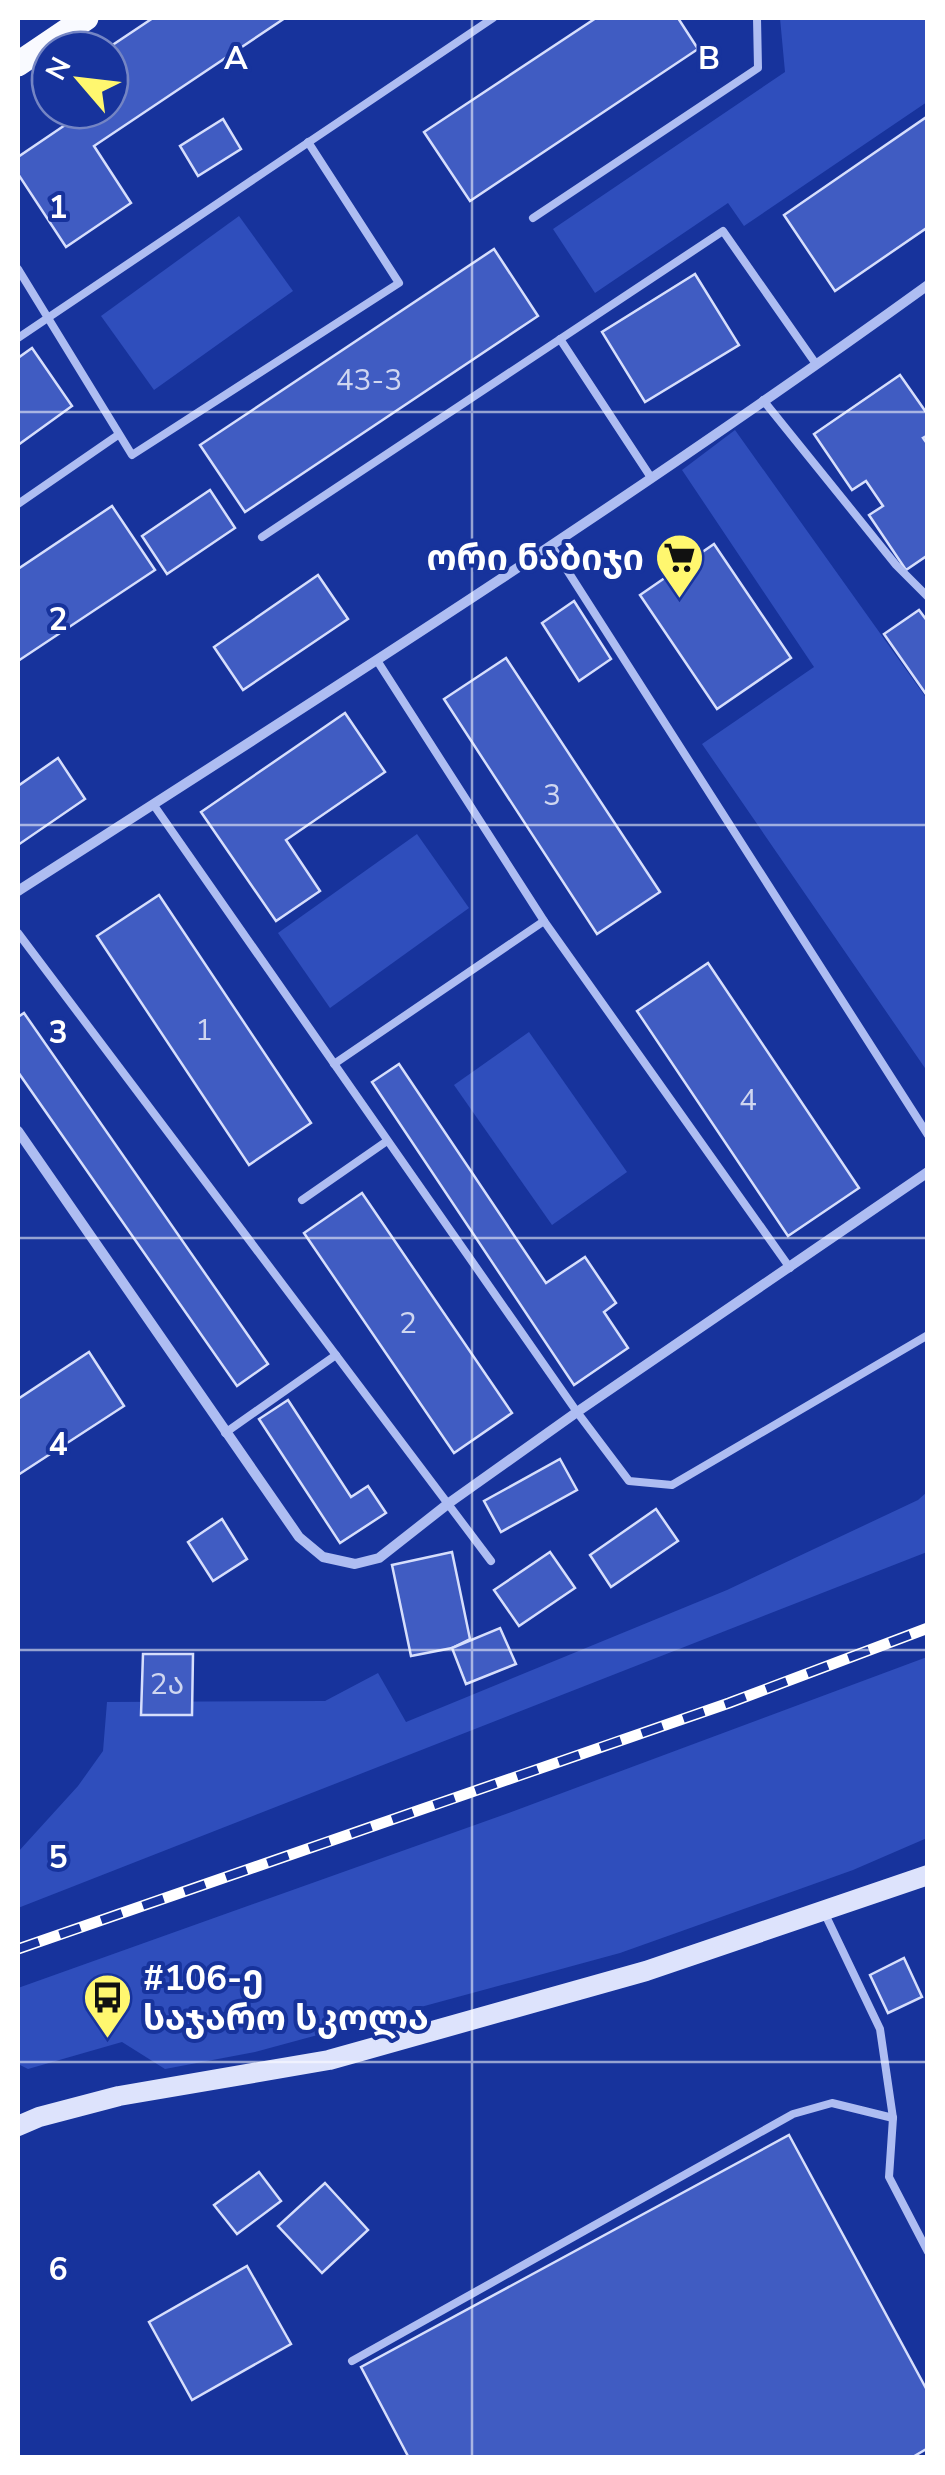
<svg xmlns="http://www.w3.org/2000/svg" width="945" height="2475" font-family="'Nunito Sans','Noto Sans Georgian',sans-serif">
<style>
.green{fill:#2f4ebc}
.building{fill:#405cc2;stroke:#d6defc;stroke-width:2.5}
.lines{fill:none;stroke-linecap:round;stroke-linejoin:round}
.service{stroke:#aebdf2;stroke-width:8}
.minor{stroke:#aebdf2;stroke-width:10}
.secondary{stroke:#dde3fc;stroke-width:20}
.primary{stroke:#f9faff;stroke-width:25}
.rail-casing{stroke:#fff;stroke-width:11}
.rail{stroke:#17339c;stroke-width:8;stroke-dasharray:22;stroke-linecap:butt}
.grid{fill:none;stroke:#fff;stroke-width:2.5;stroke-opacity:0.55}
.labels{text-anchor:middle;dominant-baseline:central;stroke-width:8;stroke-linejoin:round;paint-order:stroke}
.number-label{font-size:30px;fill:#cfd6f0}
.poi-label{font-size:35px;font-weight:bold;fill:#fff;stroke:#17339c;text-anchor:end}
.grid-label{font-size:32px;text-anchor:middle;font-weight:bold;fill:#fff;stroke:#17339c;stroke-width:8;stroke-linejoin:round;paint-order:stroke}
</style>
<rect width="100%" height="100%" fill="#17339c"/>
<g class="green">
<polygon points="780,18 927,18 927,102 744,226 728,203 595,293 553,229 785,72"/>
<polygon points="239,216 293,291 154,390 101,316"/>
<polygon points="735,430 927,699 927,1071 702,744 814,667 682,470"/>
<polygon points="417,834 469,908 330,1008 278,933"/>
<polygon points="529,1032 627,1172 552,1225 454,1085"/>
<polygon points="927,1492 927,1552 18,1908 18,1852 78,1786 103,1751 107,1702 325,1701 378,1673 406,1722 727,1590 918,1500"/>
<polygon points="927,1657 927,1838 853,1870 620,1953 255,2052 165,2069 122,2042 28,2069 18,2064 18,1988 503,1815"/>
</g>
<g class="building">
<polygon points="153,18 285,18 94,146 131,203 66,247 18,174 18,157 74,119 68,110 110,110 110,50 105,50"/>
<polygon points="596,18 678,18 698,49 470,201 424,132"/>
<polygon points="928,116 928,227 835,291 784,215"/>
<polygon points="223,119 241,149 198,176 180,146"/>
<polygon points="494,249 538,316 245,512 200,445"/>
<polygon points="695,274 739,345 645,402 602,332"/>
<polygon points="32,348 72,406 18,445 18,358"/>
<polygon points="900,375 928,415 928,435 923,438 928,445 928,555 906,570 869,515 883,506 866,481 852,490 814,434"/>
<polygon points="210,490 235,528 167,574 142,536"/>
<polygon points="112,506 155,570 18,661 18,569"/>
<polygon points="714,544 791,658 717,709 640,595"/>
<polygon points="318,575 348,619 243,690 214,647"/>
<polygon points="574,601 611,659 579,681 542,623"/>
<polygon points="919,610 928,622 928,697 884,634"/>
<polygon points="506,658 660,892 597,934 444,699"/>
<polygon points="345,713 385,772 286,840 320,891 276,921 201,812"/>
<polygon points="58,758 85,799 18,845 18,786"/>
<polygon points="159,895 311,1123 249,1165 97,936"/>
<polygon points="708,963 859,1188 788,1236 637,1011"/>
<polygon points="24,1013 268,1364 237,1386 18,1072 18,1017"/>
<polygon points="399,1064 546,1283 585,1257 616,1303 604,1312 628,1348 574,1385 372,1082"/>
<polygon points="362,1193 512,1413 454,1453 304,1233"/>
<polygon points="89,1352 124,1406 18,1475 18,1399"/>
<polygon points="288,1400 351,1497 368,1486 386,1513 340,1543 259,1419"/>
<polygon points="560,1459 577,1490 501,1532 484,1501"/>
<polygon points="656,1509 678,1541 611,1587 590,1555"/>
<polygon points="222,1519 247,1559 213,1581 188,1542"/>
<polygon points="452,1552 470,1639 452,1648 411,1656 392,1565"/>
<polygon points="550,1552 575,1588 519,1626 494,1590"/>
<polygon points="500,1628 516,1664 466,1684 452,1648"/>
<polygon points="143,1654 193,1654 192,1715 141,1715"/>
<polygon points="904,1958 922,1997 888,2013 870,1975"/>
<polygon points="789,2135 928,2392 928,2448 911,2458 409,2458 361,2367"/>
<polygon points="259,2172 281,2201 237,2234 214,2205"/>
<polygon points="325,2183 368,2230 322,2273 278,2226"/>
<polygon points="247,2266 291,2344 192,2400 149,2322"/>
</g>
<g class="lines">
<g class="service">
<polyline points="533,218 758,68 757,18"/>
<polyline points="18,269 132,455 399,283 308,142"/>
<polyline points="18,338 493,18"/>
<polyline points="560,339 650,476"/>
<polyline points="763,400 896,565 928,597"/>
<polyline points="18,504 118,435"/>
<polyline points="262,537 723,231 816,364"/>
<polyline points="551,545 928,1135"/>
<polyline points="378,662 544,921 790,1268"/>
<polyline points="153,804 577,1412 629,1481 672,1485 928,1335"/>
<polyline points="18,933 491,1561"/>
<polyline points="334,1064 544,921"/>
<polyline points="302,1200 387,1141"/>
<polyline points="225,1433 336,1355"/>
<polyline points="824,1912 880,2029 893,2118 889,2177 928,2252"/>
<polyline points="352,2361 793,2114 832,2103 893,2118"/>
</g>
<g class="minor">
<path d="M18,891C324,695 632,499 928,285"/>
<polyline points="18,1131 299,1537 323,1557 355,1564 379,1558 449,1503 577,1412 928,1172"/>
</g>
<polyline class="secondary" points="18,2126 39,2117 119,2096 329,2060 646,1971 928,1875"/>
<polyline class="primary" points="18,64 86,18"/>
<defs>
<polyline id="rail" points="18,1949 729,1703 928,1628"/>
</defs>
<use href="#rail" class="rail-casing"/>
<use href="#rail" class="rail"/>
</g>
<path class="grid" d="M472,18V2458M18,412H928M18,825H928M18,1238H928M18,1650H928M18,2062H928"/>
<defs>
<symbol id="supermarket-pin" viewBox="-11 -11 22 30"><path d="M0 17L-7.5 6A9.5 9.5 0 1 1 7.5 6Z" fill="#fff76f" stroke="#17339c"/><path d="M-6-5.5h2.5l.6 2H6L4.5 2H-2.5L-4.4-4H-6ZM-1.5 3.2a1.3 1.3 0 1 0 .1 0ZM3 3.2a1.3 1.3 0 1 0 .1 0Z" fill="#111"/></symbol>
<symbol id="bus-pin" viewBox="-11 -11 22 30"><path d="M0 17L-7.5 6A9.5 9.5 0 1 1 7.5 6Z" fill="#fff76f" stroke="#17339c"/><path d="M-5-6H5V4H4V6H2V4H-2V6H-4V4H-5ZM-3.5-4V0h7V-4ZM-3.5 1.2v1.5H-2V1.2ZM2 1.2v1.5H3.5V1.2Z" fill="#111"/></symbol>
</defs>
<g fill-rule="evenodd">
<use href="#supermarket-pin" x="652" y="530" width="55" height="75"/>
<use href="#bus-pin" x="80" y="1970" width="55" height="75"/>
</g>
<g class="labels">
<g class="number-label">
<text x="369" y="380">43-3</text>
<text x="552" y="795">3</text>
<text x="204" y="1030">1</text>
<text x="748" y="1100">4</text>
<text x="408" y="1323">2</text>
<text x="167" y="1684">2ა</text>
</g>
<g class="poi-label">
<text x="644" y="558">ორი ნაბიჯი</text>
<text x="143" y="1978" text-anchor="start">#106-ე<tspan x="143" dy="40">საჯარო სკოლა</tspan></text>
</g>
</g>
<g class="grid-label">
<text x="236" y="69">A</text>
<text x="709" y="69">B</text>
<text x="58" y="218">1</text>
<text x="58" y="630">2</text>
<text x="58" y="1043">3</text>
<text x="58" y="1455">4</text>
<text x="58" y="1868">5</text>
<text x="58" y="2280">6</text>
</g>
<rect width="945" height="2475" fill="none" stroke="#ffffff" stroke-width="40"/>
<g transform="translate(80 80) rotate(298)"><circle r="48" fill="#17339c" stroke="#7485c4" stroke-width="2.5"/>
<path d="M0-8L18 38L0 25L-18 38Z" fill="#fff76f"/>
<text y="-15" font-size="28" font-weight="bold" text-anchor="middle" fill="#ffffff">N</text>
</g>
</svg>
